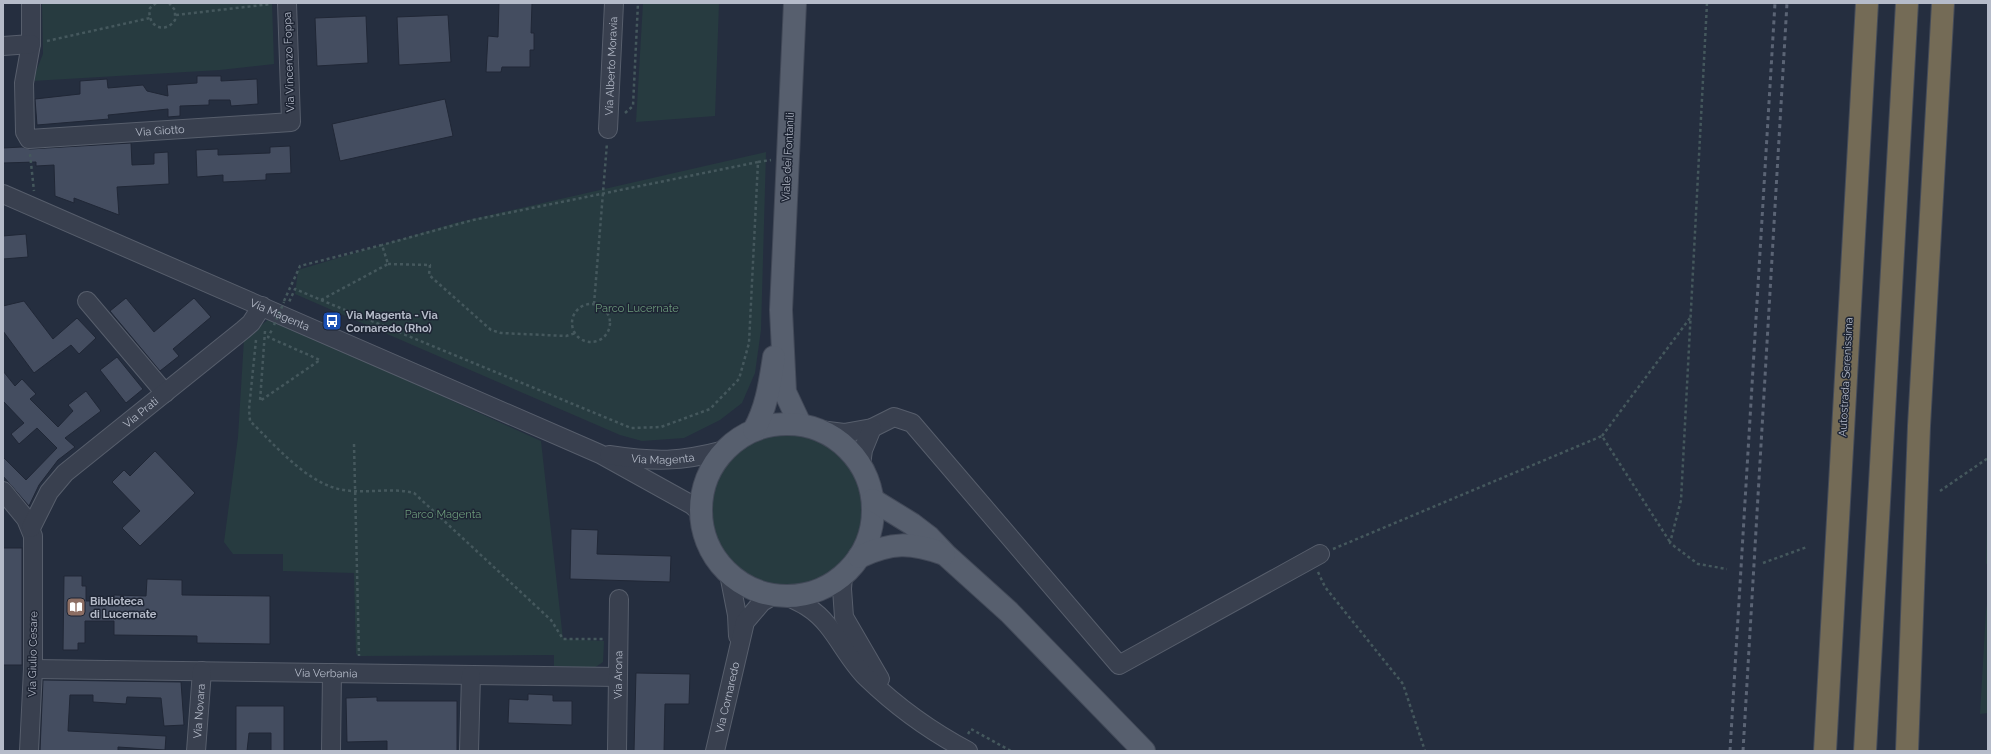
<svg xmlns="http://www.w3.org/2000/svg" width="1991" height="754" font-family="Raleway,sans-serif">
<style>
.green{fill:#273b40}
.building{fill:#444d60;stroke:#202736}
.lines{fill:none;stroke-linecap:round;stroke-linejoin:round}
.minor-casing{stroke:#575e6c;stroke-width:20}
.major-casing{stroke:#424958;stroke-width:24}
.highway-casing{stroke:#444b59;stroke-width:24}
.path{stroke:#45585d;stroke-width:2.5;stroke-dasharray:3 3;stroke-linecap:butt}
.minor{stroke:#39404f;stroke-width:18}
.major{stroke:#575f6e;stroke-width:22}
.highway{stroke:#746b56;stroke-width:22}
.rail{stroke:#5b6475;stroke-width:3;stroke-dasharray:4 4;stroke-linecap:butt}
.path-bridge{stroke:#45585d;stroke-width:2.5;stroke-dasharray:3 3;stroke-linecap:butt}
.labels{text-anchor:middle;dominant-baseline:central;stroke-width:3;stroke-linejoin:round;paint-order:stroke}
.street-label{font-size:11px;fill:#b5bbc9;stroke:#1e2534}
.park-label{font-size:11px;fill:#6c9a7b;stroke:#1e2534}
.poi-label{font-size:11px;font-weight:bold;fill:#b5bbc9;stroke:#1e2534;text-anchor:start}
</style>
<rect width="100%" height="100%" fill="#252e3f"/>
<g class="green">
<polygon points="42,3 272,3 274,64 220,70 32,81 43,54"/>
<polygon points="643,3 719,3 715,116 636,122"/>
<polygon points="766,152 761,330 755,373 742,403 720,420 684,438 642,441 620,435 295,294 298,270 455,223"/>
<polygon points="270,318 541,441 563,639 604,641 603,662 594,668 554,666 554,655 359,656 356,654 354,573 283,571 283,554 233,554 224,542 238,437 244,339"/>
<circle cx="787" cy="510" r="75"/>
<polygon points="1988,482 1988,563 1986,564"/>
<polygon points="1988,596 1988,713 1980,714 1986,611"/>
</g>
<g class="building">
<polygon points="499,3 532,3 531,33 534,33 534,50 530,50 530,67 502,67 501,72 486,72 488,36 498,37"/>
<polygon points="448,15 451,62 399,65 397,17"/>
<polygon points="366,16 368,63 317,66 315,18"/>
<polygon points="197,76 221,76 221,81 257,79 258,104 231,106 230,100 209,100 209,105 180,106 180,116 168,117 168,109 108,115 109,119 37,125 35,99 80,94 80,81 107,79 108,88 143,85 147,91 168,96 167,85 197,83"/>
<polygon points="445,99 453,136 340,161 332,124"/>
<polygon points="131,143 132,165 154,164 154,153 168,152 169,184 117,187 119,215 74,198 74,203 55,196 54,165 36,166 36,162 3,163 3,148 22,147 30,149"/>
<polygon points="290,146 291,173 266,174 266,180 223,182 223,175 197,177 196,150 218,149 218,155 270,153 270,147"/>
<polygon points="26,234 28,257 3,259 3,236"/>
<polygon points="126,298 154,332 194,298 211,317 173,349 179,356 160,371 110,311"/>
<polygon points="24,301 53,339 77,318 96,338 79,354 71,345 34,373 3,331 3,306"/>
<polygon points="117,357 143,389 126,403 100,370"/>
<polygon points="3,371 15,386 22,379 36,394 30,399 58,427 73,411 68,405 86,391 101,411 65,438 75,447 58,460 39,485 29,506 3,476 3,457 26,480 57,448 37,428 19,444 11,434 24,423 3,401"/>
<polygon points="155,451 195,493 140,546 122,528 140,511 112,482 124,470 130,476"/>
<polygon points="571,529 598,530 597,554 671,556 670,582 570,579"/>
<rect x="3" y="548" width="19" height="117"/>
<polygon points="64,576 82,576 82,586 86,586 86,601 114,601 114,595 146,596 147,579 182,580 182,595 270,596 270,644 197,643 197,636 114,635 114,621 85,621 85,643 78,643 78,650 63,650"/>
<polygon points="636,673 690,674 689,704 665,704 664,751 634,751"/>
<polygon points="43,680 181,682 184,725 164,726 161,698 127,697 126,704 93,702 93,695 70,695 68,731 166,736 165,750 118,747 118,751 40,751"/>
<polygon points="528,694 553,695 553,701 572,701 572,725 508,723 509,699 528,700"/>
<polygon points="377,697 377,701 457,701 457,751 387,751 387,741 347,742 346,698"/>
<polygon points="236,706 284,706 284,751 271,751 271,733 249,733 247,751 236,751"/>
</g>
<g class="lines">
<defs>
<g id="minor">
<path id="s1" d="M31,3V44L24,83L25,132L29,139L291,122L287,3"/>
<polyline points="3,46 31,44"/>
<path id="s2" d="M608,129L614,3"/>
<path id="s3" d="M3,194L600,454L692,505L701,513"/>
<polyline points="87,301 165,393"/>
<polyline points="820,430 844,433 872,428 894,417 912,423 1119,665 1320,554"/>
<path id="s4" d="M609,455C655,462 680,462 725,450"/>
<polyline points="861,465 863,450 872,428"/>
<polyline points="3,491 26,519 33,536 33,669 29,751"/>
<path id="s5" d="M31,528L49,492L65,473L243,330L251,323L262,306"/>
<polyline points="729,574 737,615 738,636"/>
<polyline points="843,575 842,589 844,617 880,679"/>
<path d="M787,596C794,600 802,603 809,608C834,624 845,657 867,678C896,706 932,732 968,751"/>
<path id="s6" d="M33,669L618,677"/>
<path id="s7" d="M196,751L202,671"/>
<polyline points="331,751 332,673"/>
<polyline points="469,751 471,675"/>
<path id="s8" d="M617,751L619,599"/>
<path id="s9" d="M715,751L745,622L762,602L774,595"/>
</g>
<g id="major">
<polyline points="795,3 781,310 785,392 800,424"/>
<circle cx="787" cy="510" r="86"/>
<path d="M754,430C767,407 770,382 774,357"/>
<polyline points="873,500 912,524 929,537 947,556 1009,612 1144,751"/>
<path d="M859,557C892,542 910,542 944,554"/>
</g>
<g id="highway">
<polyline points="1825,751 1867,3"/>
<polyline points="1865,751 1907,3"/>
<polyline points="1907,751 1919,426 1943,3"/>
</g>
</defs>
<use href="#minor" class="minor-casing"/>
<use href="#major" class="major-casing"/>
<use href="#highway" class="highway-casing"/>
<g class="path">
<path d="M156,3L150,8C146,26 165,35 175,20V10L169,3"/>
<polyline points="1707,3 1681,500 1670,543 1698,564 1727,569"/>
<polyline points="176,15 271,4"/>
<polyline points="47,41 150,18"/>
<polyline points="625,113 633,106 638,3"/>
<polyline points="30,154 34,191"/>
<polyline points="758,162 771,160"/>
<polyline points="388,264 430,265 429,275 491,330 501,333 566,336 576,333"/>
<polyline points="321,300 631,428 661,427 710,409 739,379 749,343 758,162 473,220 382,245"/>
<polyline points="284,301 300,266 382,245 388,264 321,300 295,289 289,302"/>
<polyline points="594,304 607,143"/>
<circle cx="591" cy="323" r="19"/>
<polyline points="265,331 260,401 320,360 268,337 273,328"/>
<path d="M256,340L249,409L250,421C275,445 308,485 344,490C367,494 391,487 414,493L551,620L563,639H604"/>
<polyline points="1602,436 1690,318"/>
<polyline points="354,444 359,656"/>
<polyline points="1940,491 1988,458"/>
<polyline points="1333,549 1602,436 1670,542"/>
<polyline points="1763,563 1807,547"/>
<polyline points="1318,572 1325,587 1403,684 1425,751"/>
<polyline points="968,734 971,729 1011,751"/>
</g>
<use href="#minor" class="minor"/>
<use href="#major" class="major"/>
<use href="#highway" class="highway"/>
<g class="rail">
<polyline points="1730,751 1775,3"/>
<polyline points="1743,751 1787,3"/>
</g>
<polyline class="path-bridge" points="274,325 284,302"/>
</g>
<defs>
<symbol id="bus-square" viewBox="-11 -11 22 22"><rect x="-9" y="-9" width="18" height="18" rx="4" fill="#1a4fb4" stroke="#1e2534"/><path d="M-5-6H5V4H4V6H2V4H-2V6H-4V4H-5ZM-3.5-4V0h7V-4ZM-3.5 1.2v1.5H-2V1.2ZM2 1.2v1.5H3.5V1.2Z" fill="#fff"/></symbol>
<symbol id="library-square" viewBox="-11 -11 22 22"><rect x="-9" y="-9" width="18" height="18" rx="4" fill="#8d6e63" stroke="#1e2534"/><path d="M-6-4Q-3-5.5-.7-3.5V5Q-3 3-6 4ZM6-4Q3-5.5 .7-3.5V5Q3 3 6 4Z" fill="#fff"/></symbol>
</defs>
<g fill-rule="evenodd">
<use href="#bus-square" x="321" y="310" width="22" height="22"/>
<use href="#library-square" x="65" y="596" width="22" height="22"/>
</g>
<g class="labels">
<g class="street-label">
<text transform="translate(289 62) rotate(-92)">Via Vincenzo Foppa</text>
<text stroke="none"><textPath href="#s2" startOffset="63">Via Alberto Moravia</textPath></text>
<text stroke="none"><textPath href="#s1" startOffset="269">Via Giotto</textPath></text>
<text transform="translate(788 157) rotate(-87)">Viale dei Fontanili</text>
<text stroke="none"><textPath href="#s3" startOffset="302">Via Magenta</textPath></text>
<text transform="translate(1846 377) rotate(-87)">Autostrada Serenissima</text>
<text stroke="none"><textPath href="#s5" startOffset="162">Via Prati</textPath></text>
<text stroke="none"><textPath href="#s4" startOffset="54">Via Magenta</textPath></text>
<text transform="translate(33 654) rotate(-89)">Via Giulio Cesare</text>
<text stroke="none"><textPath href="#s6" startOffset="293">Via Verbania</textPath></text>
<text stroke="none"><textPath href="#s8" startOffset="76">Via Arona</textPath></text>
<text stroke="none"><textPath href="#s9" startOffset="55">Via Cornaredo</textPath></text>
<text stroke="none"><textPath href="#s7" startOffset="40">Via Novara</textPath></text>
</g>
<g class="park-label">
<text x="637" y="308">Parco Lucernate</text>
<text x="443" y="514">Parco Magenta</text>
</g>
<g class="poi-label">
<text x="346" y="315">Via Magenta - Via<tspan x="346" dy="13">Cornaredo (Rho)</tspan></text>
<text x="90" y="601">Biblioteca<tspan x="90" dy="13">di Lucernate</tspan></text>
</g>
</g>
<rect width="1991" height="754" fill="none" stroke="#b5bbc9" stroke-width="8"/>
</svg>
